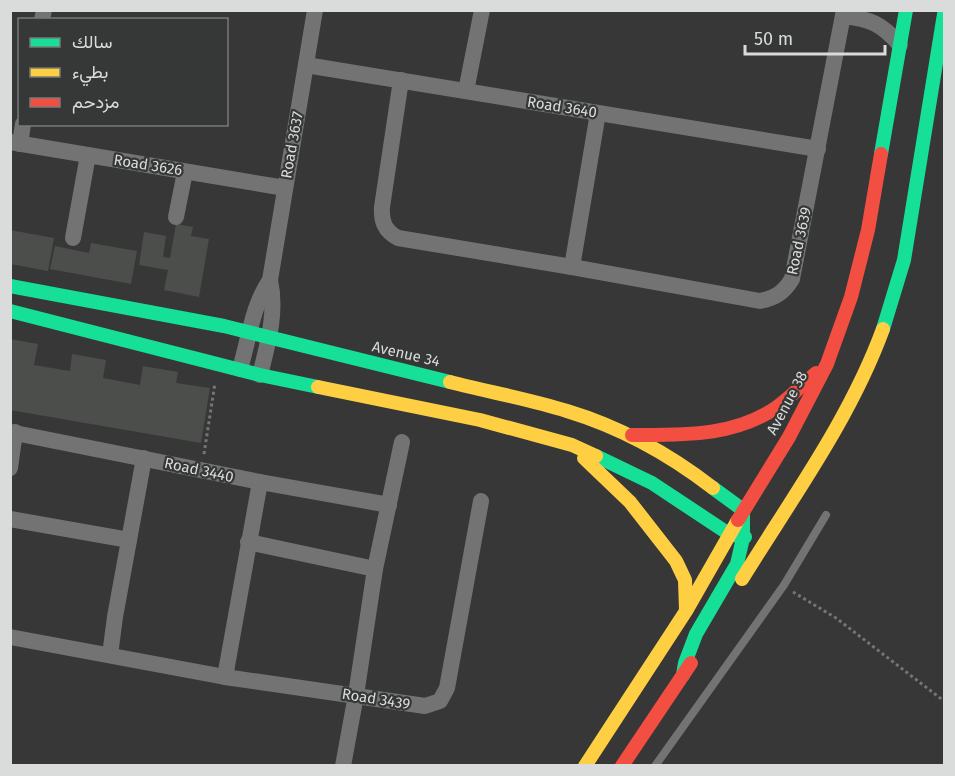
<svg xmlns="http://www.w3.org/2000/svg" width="955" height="776" font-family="'Fira Sans',Vazirmatn,sans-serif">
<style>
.building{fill:#4c4e4c}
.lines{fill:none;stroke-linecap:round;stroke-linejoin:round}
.path{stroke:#757575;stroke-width:3;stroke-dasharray:3 3;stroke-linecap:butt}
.lane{stroke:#727372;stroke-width:8}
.street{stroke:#727372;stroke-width:16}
.fast{stroke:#16e098;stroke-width:14}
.slow{stroke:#ffcf43;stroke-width:14}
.jam{stroke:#f24e42;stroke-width:14}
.labels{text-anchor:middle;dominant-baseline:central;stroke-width:4.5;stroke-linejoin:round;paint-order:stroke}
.street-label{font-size:15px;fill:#dadcdb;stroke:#353836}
</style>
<rect width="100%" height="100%" fill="#363736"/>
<g class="building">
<polygon points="176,224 193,227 191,236 209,239 199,297 164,290 168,270 139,265 144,232 166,236 163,257 170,258"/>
<polygon points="10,230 54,238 48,271 10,264"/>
<polygon points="91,243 137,251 131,284 50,269 55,246 89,253"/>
<polygon points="10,339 38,344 34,365 70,371 72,354 106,360 103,378 140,385 143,366 178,372 176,383 210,388 201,443 10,410"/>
</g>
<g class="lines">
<g class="path">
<polyline points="204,454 215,383"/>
<polyline points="793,592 836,618 944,701"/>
</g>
<polyline class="lane" points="655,766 784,585 826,515"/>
<g class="street">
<path d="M843,16C871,19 882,24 900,45"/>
<polyline points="42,20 44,10"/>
<polyline points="306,65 818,149"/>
<path d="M401,80L382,207C381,222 385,231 398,238L572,267L760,301C776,298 784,292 792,279L844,10"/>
<polyline points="466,91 482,10"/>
<polyline points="10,142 285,188"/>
<polyline points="20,144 23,124"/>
<polyline points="176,217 185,172"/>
<polyline points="73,238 88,155"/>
<polyline points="572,267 598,113"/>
<path d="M240,369C249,339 252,306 270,280"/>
<path d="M260,375C268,343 277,312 270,280L315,10"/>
<polyline points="10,432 260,482 389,505"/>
<polyline points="10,468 15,432"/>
<polyline points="10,519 129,540"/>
<polyline points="248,542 375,569"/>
<polyline points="10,637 225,677 425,706 440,701 447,688 481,501"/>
<polyline points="110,655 115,617 144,458"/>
<polyline points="225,677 260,482"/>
<polyline points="343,766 356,695 375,569 402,442"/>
</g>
<g class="fast">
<polyline points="881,154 906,10"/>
<polyline points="10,286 224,326 450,382"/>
<polyline points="10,311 260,375 318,387"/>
<polyline points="883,329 904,260 944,14"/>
<polyline points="596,456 652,483 729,534 745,537"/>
<polyline points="683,675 685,663 696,634 737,564 743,538 743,510 713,488"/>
</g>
<g class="slow">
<path d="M450,382C489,392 529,399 567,411C620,427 669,454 713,488"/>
<polyline points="318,387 480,420 572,445 596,456"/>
<polyline points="584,458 630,502 676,561 685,580 686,610"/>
<path d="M742,579C792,498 850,419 883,329"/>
<polyline points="585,766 686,611 738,520"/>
</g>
<g class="jam">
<path d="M632,435C682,435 734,437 777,407C791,397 803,384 816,373"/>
<polyline points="738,520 789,437 827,364 851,297 868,230 881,154"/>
<polyline points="622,766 691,663"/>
</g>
</g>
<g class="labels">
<g class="street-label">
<text transform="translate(562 107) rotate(9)">Road 3640</text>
<text transform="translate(292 145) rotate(-80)">Road 3637</text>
<text transform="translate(148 165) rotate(9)">Road 3626</text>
<text transform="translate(799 241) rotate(-78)">Road 3639</text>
<text transform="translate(406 354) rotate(13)">Avenue 34</text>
<text transform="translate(787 403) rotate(-62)">Avenue 38</text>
<text transform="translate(199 470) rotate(12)">Road 3440</text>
<text transform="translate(376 699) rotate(9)">Road 3439</text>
</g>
</g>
<rect width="955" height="776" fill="none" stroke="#dadcdb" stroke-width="24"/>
<rect x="18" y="18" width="210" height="108" fill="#353836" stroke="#777a78" stroke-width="1.5"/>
<rect x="30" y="38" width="30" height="9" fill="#16e098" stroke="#777a78" stroke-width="1.5"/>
<text x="72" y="48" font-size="18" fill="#dadcdb">سالك</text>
<rect x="30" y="68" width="30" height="9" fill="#ffcf43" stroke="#777a78" stroke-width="1.5"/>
<text x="72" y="78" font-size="18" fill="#dadcdb">بطيء</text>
<rect x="30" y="98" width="30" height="9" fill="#f24e42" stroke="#777a78" stroke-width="1.5"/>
<text x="72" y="108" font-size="18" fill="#dadcdb">مزدحم</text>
<path d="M745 45v9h140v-9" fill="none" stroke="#dadcdb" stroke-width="3"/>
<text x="754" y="45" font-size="18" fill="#dadcdb" stroke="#353836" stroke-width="4.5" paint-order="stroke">50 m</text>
</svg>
